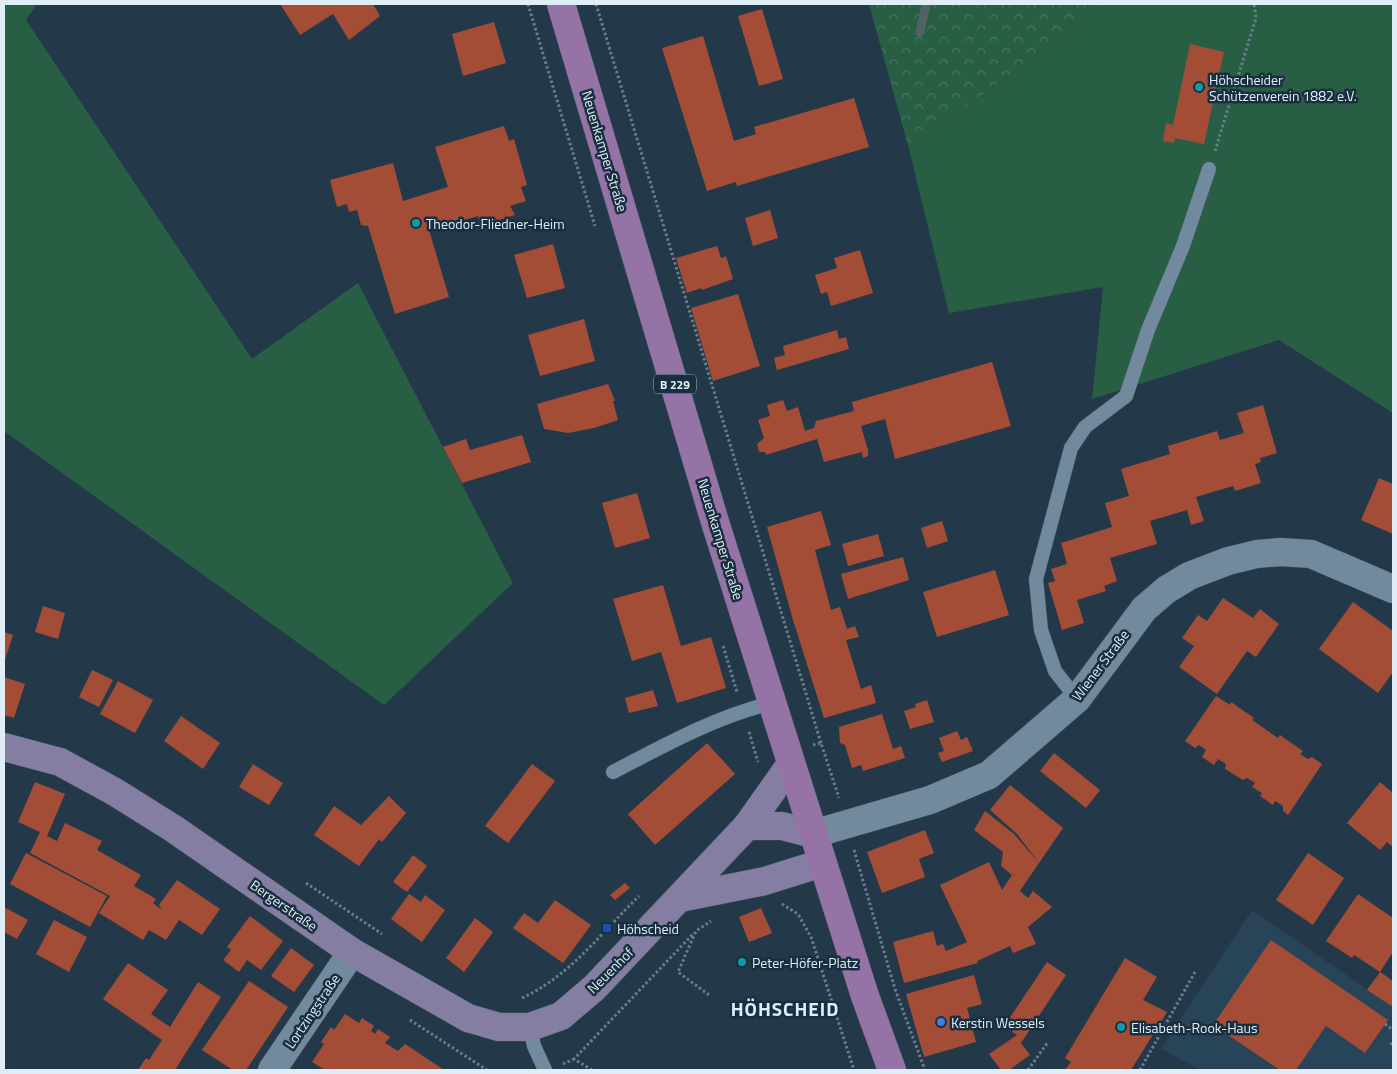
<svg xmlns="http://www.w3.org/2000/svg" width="1397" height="1074" font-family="'Titillium Web',sans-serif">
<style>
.built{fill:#284459}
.green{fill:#285f44}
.forest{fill:url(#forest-crowns)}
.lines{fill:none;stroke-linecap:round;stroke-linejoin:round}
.stream{stroke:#516265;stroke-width:9}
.building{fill:#a34d37}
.lane-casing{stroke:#415563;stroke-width:15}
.street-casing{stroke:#415563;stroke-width:29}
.secondary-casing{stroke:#415563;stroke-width:29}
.primary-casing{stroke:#415563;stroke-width:29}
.path{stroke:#6a7d8b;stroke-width:3;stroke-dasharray:2.5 2.5;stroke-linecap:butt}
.lane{stroke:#728a9d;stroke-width:14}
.street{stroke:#728a9d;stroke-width:28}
.secondary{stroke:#847fa2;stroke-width:28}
.primary{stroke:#9573a7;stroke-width:28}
.culture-dot{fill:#0f9aa8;stroke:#192f3f;stroke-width:2}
.transit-dot{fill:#1a4fb4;stroke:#192f3f;stroke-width:2}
.shop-dot{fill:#3f7fe0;stroke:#192f3f;stroke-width:2}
.labels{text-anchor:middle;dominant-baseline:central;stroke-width:5;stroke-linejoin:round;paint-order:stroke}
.shield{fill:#192f3f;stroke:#a4b4c0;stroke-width:1}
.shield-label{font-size:12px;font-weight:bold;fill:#dfedf7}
.poi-label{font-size:14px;fill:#dfedf7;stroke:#192f3f;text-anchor:start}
.street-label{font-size:14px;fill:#dfedf7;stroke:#192f3f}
.district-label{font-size:19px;font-weight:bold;letter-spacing:1px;fill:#dfedf7;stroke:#192f3f}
</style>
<defs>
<pattern id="forest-crowns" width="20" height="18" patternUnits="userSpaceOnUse" patternTransform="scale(1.25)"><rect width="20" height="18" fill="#285f44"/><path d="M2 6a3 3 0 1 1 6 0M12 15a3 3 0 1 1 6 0" fill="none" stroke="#477660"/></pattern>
</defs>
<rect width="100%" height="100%" fill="#23394a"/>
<polygon class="built" points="1252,910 1393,1007 1393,1070 1201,1070 1161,1049"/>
<g class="green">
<polygon points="4,4 37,4 26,20 252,359 358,283 513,583 384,705 4,431"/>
<polygon points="1106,4 1393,4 1393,413 1279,340 1092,399 1103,287 949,313 909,149"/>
</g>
<polygon class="forest" points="869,4 1106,4 909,149"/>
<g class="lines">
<polyline class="stream" points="920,32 926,4"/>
</g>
<g class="building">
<polygon points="280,4 373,4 380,16 349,40 333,14 300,35"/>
<polygon points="762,9 783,79 759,86 738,16"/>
<polygon points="494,22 506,63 463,76 452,34"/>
<polygon points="703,36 734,141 756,134 754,127 854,98 869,147 737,186 736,182 707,191 662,48"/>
<polygon points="1190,44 1224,52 1204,144 1175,138 1174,143 1163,141 1166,123 1173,125"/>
<polygon points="504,126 509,141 514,139 527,185 521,187 526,201 510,206 515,215 481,226 478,216 429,230 449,297 395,314 368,226 361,225 357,210 349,212 347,204 337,207 330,180 393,163 403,201 448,187 435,147"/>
<polygon points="770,210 778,238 753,246 745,218"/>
<polygon points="553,244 565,288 527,298 514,255"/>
<polygon points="717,246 721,258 726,256 733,279 702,290 701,288 687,293 676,258"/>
<polygon points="860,250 873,293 831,306 827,292 821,294 815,275 837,268 834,258"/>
<polygon points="738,294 760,366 713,381 691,308"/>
<polygon points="584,319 595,361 540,376 528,335"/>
<polygon points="837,330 839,339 846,337 849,349 777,370 774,358 785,355 783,346"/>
<polygon points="992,362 1011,426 895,459 885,419 861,426 868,450 868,456 863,458 862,452 824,462 817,439 766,455 765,452 759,452 757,444 764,438 758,420 770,416 767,405 783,400 787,411 798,407 805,431 814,428 816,421 854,411 852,402"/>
<polygon points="608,384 615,401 613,401 618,420 594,428 568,433 544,429 537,404"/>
<polygon points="1263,405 1277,453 1260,458 1261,462 1255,464 1261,483 1235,491 1233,486 1196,497 1204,521 1191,525 1187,510 1150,521 1157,544 1110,558 1117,581 1104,586 1106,591 1077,600 1084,623 1062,630 1048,583 1055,581 1051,569 1067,564 1061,543 1112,527 1105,503 1129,496 1121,469 1170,454 1168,446 1217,431 1220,440 1244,433 1237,413"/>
<polygon points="522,435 531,462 462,483 443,447 466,439 470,450"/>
<polygon points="1379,478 1393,484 1393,534 1361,520"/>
<polygon points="637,493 650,538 615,548 602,503"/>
<polygon points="821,511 831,545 815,550 831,610 840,607 847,629 855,626 859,637 846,640 861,689 871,685 876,703 824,718 793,620 767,527"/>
<polygon points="942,521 948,541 927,548 921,528"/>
<polygon points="878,534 884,556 848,566 842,544"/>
<polygon points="903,557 909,580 848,599 841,574"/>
<polygon points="995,570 1009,615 937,637 923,592"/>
<polygon points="663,585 681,646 711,637 726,688 677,703 661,652 632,661 613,599"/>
<polygon points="1223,598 1253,618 1260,609 1279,624 1256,657 1247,651 1217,694 1179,667 1194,646 1182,638 1198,615 1207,621"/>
<polygon points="1353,602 1393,631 1393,672 1378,693 1319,649"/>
<polygon points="43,606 65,613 58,639 35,632"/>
<polygon points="4,632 13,635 4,663"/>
<polygon points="92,670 113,680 99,707 79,697"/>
<polygon points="4,677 25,684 14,718 4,715"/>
<polygon points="118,681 153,700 135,733 100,714"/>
<polygon points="653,690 658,706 629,713 625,698"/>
<polygon points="1216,696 1230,705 1231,702 1254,718 1252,720 1278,738 1280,735 1303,751 1300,754 1308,759 1312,757 1322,764 1288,815 1283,811 1283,806 1275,801 1273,805 1260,796 1262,793 1252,787 1255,783 1247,778 1243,780 1225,769 1226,764 1218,759 1214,765 1202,757 1206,750 1199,745 1195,748 1185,741"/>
<polygon points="927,700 934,722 910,729 904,711 916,707 915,704"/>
<polygon points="882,714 893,749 901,746 905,758 863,771 861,765 852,768 845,745 840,743 839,727"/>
<polygon points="181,716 220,743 203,769 164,741"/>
<polygon points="957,731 961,740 967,737 973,751 942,762 938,753 944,751 939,738"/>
<polygon points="707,743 735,774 655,845 628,814"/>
<polygon points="1054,753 1100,790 1086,808 1040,771"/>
<polygon points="253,764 283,783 269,805 239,787"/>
<polygon points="532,764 555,781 508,843 485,826"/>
<polygon points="35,782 65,794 47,836 57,841 65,823 102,841 97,850 141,875 134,886 156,899 153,903 162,910 159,905 177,880 220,909 202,935 179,920 166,940 149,930 143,940 99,913 110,896 30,853 40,832 18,822"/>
<polygon points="1380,782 1393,793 1393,847 1387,842 1380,850 1347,823"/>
<polygon points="1010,785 1063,828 1039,863 1017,834 990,810"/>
<polygon points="389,796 406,813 382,842 379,839 359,866 314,835 334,806 361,825"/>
<polygon points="985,811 1014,834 1039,863 1020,891 1028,898 1033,891 1052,907 1028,927 1036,944 1013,953 1010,946 977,961 978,963 904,983 893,942 933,931 937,946 943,944 946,951 967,942 940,885 989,862 1002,890 1012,875 1001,866 1003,852 974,830"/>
<polygon points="925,830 934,853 919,859 925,877 882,893 867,852"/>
<polygon points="26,853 107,896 90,927 10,884"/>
<polygon points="1308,853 1344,878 1313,925 1276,900"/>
<polygon points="413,855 427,866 407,892 393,882"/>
<polygon points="625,883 630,888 615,900 610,895"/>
<polygon points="409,894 421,902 425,895 445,910 422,942 391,919"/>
<polygon points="1358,894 1393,918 1393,952 1380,972 1354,955 1352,958 1326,941"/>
<polygon points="555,900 591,925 563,963 513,928 524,913 538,923"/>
<polygon points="4,907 28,920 17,939 4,932"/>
<polygon points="761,908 772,933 749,942 739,917"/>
<polygon points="250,916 283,941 261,970 247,960 239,972 223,960 231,950 227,947"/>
<polygon points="475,918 493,932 464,972 446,958"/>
<polygon points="54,920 87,937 69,972 36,954"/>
<polygon points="1271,940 1388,1020 1365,1053 1326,1026 1296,1070 1280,1070 1213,1025"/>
<polygon points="291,948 314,965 294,992 271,976"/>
<polygon points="1125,958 1157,977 1143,1000 1167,1012 1131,1070 1065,1070 1071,1062 1065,1058"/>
<polygon points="1047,962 1066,975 1021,1043 1030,1055 1009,1070 1001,1070 989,1054 1017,1035 1012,1032 1015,1027 1007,1022"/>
<polygon points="128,963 168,990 151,1014 170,1027 198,982 221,997 175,1070 138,1070 146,1058 149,1060 162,1040 103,999"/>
<polygon points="1380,972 1393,981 1393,1007 1367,990"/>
<polygon points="974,975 982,1004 967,1008 976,1042 924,1057 906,994"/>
<polygon points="249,981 288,1007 246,1070 233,1070 202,1050"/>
<polygon points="345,1014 359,1023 362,1018 374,1026 371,1031 375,1034 378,1029 390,1037 385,1043 398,1051 405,1044 444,1070 325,1070 312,1062 324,1044 321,1042 331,1027 334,1030"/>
</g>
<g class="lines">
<defs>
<g id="lane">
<polyline points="1077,699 1055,671 1041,630 1036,579 1071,448 1085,427 1126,396 1148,330 1183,246 1209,169"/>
<path d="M613,772C665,745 715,717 772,703"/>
<polyline points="530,1027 534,1046 545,1070"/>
</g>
<g id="street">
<polyline points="813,834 930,800 989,775 1077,699 1144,609 1166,590 1189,576 1228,561 1257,554 1281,552 1311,554 1393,589"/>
<polyline points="272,1070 352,952"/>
</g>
<g id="secondary">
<polyline points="4,747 60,762 115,792 174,829 352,952 468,1018 499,1027 530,1027 561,1016 594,988 747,826 791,764"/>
<polyline points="747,826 782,826 813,834"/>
<polyline points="680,898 765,881 822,863"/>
</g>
<polyline id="primary" points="561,4 715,522 865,996 892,1070"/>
</defs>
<use href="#lane" class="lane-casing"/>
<use href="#street" class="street-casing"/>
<use href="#secondary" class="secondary-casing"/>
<use href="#primary" class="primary-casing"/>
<g class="path">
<polyline points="528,4 595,226"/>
<polyline points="596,4 821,743"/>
<polyline points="1215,151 1256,18 1254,4"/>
<polyline points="723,646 737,692"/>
<polyline points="749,732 758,762"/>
<polyline points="813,745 821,743 839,798"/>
<polyline points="854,850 895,989 925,1070"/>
<polyline points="306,883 382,934"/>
<polyline points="782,904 798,914 811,937 854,1070"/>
<polyline points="709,995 678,972 696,931 711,921"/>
<path d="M522,998C570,976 602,932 639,896"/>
<polyline points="410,1020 487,1070"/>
<polyline points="1385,1024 1393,1030"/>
<polyline points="1391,1045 1393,1041"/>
<polyline points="563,1064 574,1059"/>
<polyline points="592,1070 574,1059 693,934"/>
<polyline points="1028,1070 1048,1042"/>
<polyline points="1140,1070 1195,972"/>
</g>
<use href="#lane" class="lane"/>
<use href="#street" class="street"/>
<use href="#secondary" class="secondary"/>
<use href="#primary" class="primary"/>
</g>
<g class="culture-dot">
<circle cx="1199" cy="87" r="5"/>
<circle cx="416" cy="223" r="5"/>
<circle cx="742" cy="962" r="5"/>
<circle cx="1121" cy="1027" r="5"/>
</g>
<rect class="transit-dot" x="602" y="923" width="10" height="10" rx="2.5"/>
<circle class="shop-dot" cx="941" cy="1022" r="5"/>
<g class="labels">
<rect class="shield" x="654" y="374.5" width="42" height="19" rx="4"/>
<g class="shield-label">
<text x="675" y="384">B 229</text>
</g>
<g class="poi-label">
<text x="1209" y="79">Höhscheider<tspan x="1209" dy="16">Schützenverein 1882 e.V.</tspan></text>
<text x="426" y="223">Theodor-Fliedner-Heim</text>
<text x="617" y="928">Höhscheid</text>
<text x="752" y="962">Peter-Höfer-Platz</text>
<text x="951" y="1022">Kerstin Wessels</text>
<text x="1131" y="1027">Elisabeth-Rook-Haus</text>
</g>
<g class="street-label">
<text transform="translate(605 151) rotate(73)">Neuenkamper Straße</text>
<text transform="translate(721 539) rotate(73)">Neuenkamper Straße</text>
<text transform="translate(1100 665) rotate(-53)">Wiener Straße</text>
<text transform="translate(284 905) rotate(35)">Bergerstraße</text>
<text transform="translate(610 970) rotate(-45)">Neuenhof</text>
<text transform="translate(312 1011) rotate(-56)">Lortzingstraße</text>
</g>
<g class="district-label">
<text x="785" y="1008">HÖHSCHEID</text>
</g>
</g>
<rect width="1397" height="1074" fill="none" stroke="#dfedf7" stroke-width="10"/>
</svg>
